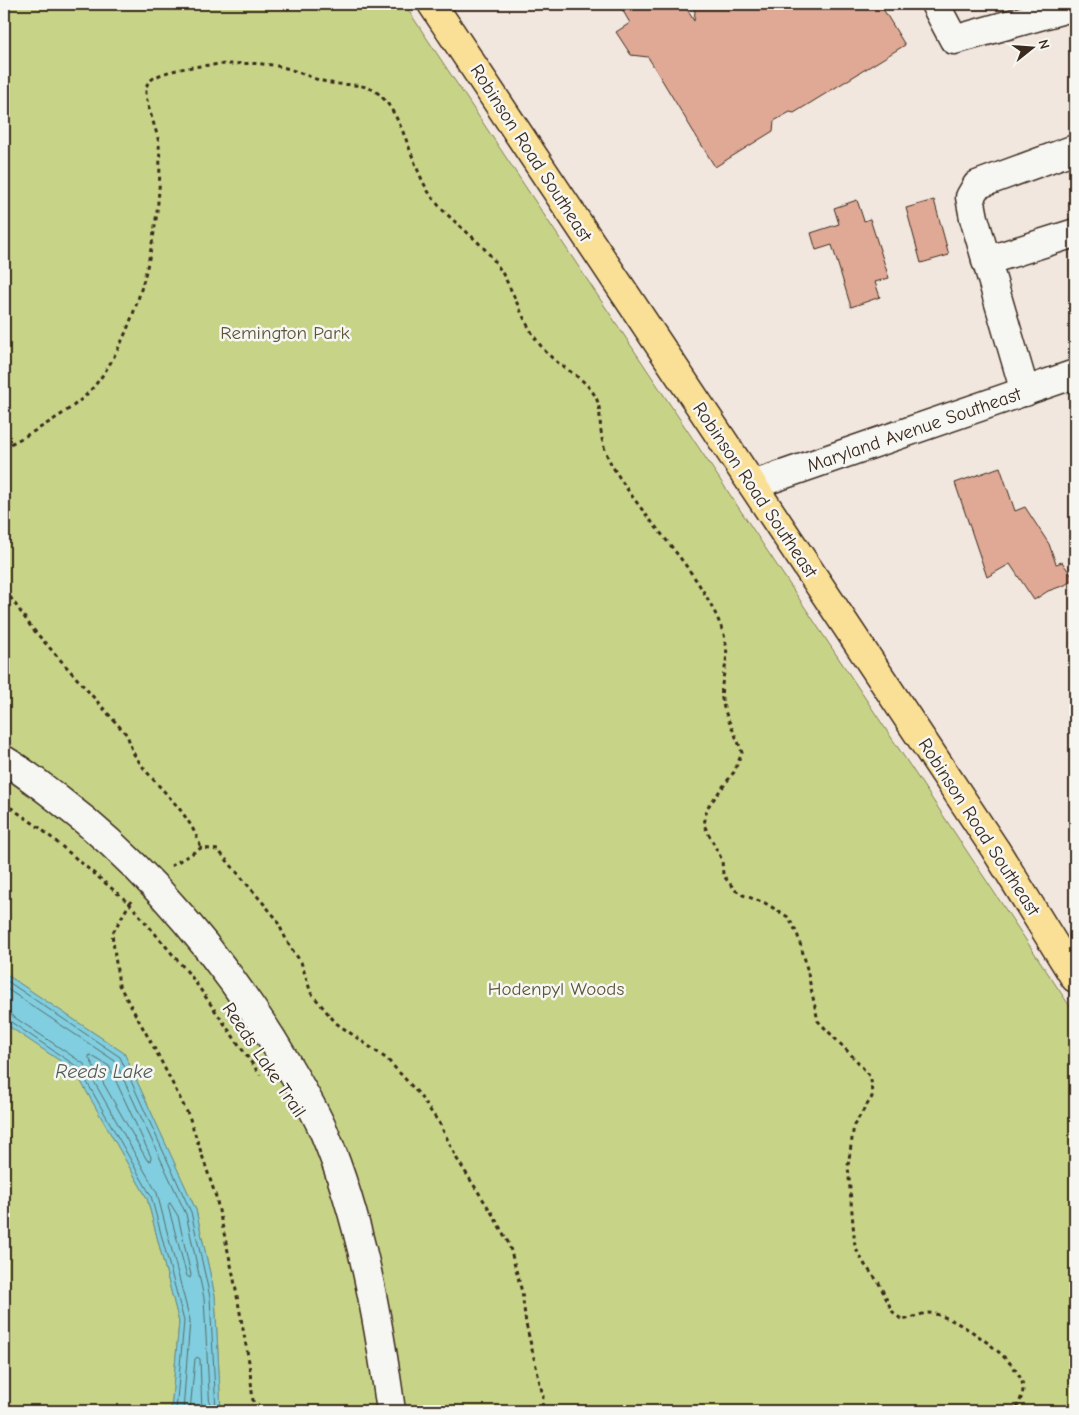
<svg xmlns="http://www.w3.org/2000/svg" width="1079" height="1415" font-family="'Comic Neue',sans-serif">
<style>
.green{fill:#c7d488;stroke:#817f53}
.water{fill:#80cedf;stroke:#648c92}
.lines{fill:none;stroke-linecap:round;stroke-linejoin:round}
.shore{stroke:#576c6b;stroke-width:1}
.building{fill:#dfa995;stroke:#3b2a1e}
.minor-casing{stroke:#3b2a1e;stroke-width:31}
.major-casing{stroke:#3b2a1e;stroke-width:31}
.path{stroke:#3b2a1e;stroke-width:3;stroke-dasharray:4 4;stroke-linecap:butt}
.minor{stroke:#f6f6f2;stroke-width:28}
.major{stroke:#fadf96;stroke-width:28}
.labels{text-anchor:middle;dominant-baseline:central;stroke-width:5;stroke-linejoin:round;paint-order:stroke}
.street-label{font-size:19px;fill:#3b2a1e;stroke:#f6f6f2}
.park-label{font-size:19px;fill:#5e5438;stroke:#f6f6f2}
.water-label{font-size:20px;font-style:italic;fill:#505b58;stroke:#f6f6f2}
</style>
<rect width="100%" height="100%" fill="#f1e7df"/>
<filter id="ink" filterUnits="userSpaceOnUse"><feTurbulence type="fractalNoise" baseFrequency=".02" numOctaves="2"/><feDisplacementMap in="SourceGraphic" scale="10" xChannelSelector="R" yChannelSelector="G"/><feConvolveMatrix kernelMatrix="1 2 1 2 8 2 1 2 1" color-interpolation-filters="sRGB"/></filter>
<g filter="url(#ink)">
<g class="green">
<polygon points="4,4 404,4 1075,1014 1075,1411 221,1411 215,1296 196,1210 124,1053 4,973"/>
<polygon points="4,1023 75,1071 147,1198 179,1322 171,1411 4,1411"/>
</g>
<polygon class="water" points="4,973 124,1053 196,1210 215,1296 221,1411 171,1411 179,1322 147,1198 75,1071 4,1023"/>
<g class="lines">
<g class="shore">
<polyline points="4,979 120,1057 191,1212 210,1297 216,1411"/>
<polyline points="4,987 115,1061 186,1214 204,1298 210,1411"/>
<polyline points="4,1013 11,1015 84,1064 157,1193 190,1320 183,1411"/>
<polyline points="4,1019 8,1020 79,1068 151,1196 184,1321 176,1411"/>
<polygon points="90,1055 109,1066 151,1157 150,1161 147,1160 89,1058"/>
<polygon points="170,1203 178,1216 191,1275 190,1278 187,1276 168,1206"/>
<polyline points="190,1411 195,1359 197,1357 200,1359 202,1411"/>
</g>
</g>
<g class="building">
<polygon points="619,4 684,4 694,21 695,11 691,4 880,4 905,45 794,113 790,112 774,121 773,131 715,167 648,57 631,55 616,32 630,23"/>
<polygon points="857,200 864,221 870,219 889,278 875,282 880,297 851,307 832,245 816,250 811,233 839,224 834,208"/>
<polygon points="934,200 949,255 921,263 906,208"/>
<polygon points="1000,467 1015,511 1025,507 1049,544 1056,564 1062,562 1074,579 1065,585 1048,591 1034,600 1010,564 987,577 955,483"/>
</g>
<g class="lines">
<defs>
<g id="minor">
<polyline points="935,4 954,40 1075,6"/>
<polyline points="986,261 1075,233"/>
<polyline points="1025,392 974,218 970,197 977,185 1075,149"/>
<polyline points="753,485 1075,374"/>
<path d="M4,760C23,771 40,785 58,799C145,865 214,948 272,1039C290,1069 310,1100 324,1132C361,1220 378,1317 391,1411"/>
</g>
<polyline id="major" points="432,4 995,849 1075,978"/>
</defs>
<use href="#minor" class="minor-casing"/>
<use href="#major" class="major-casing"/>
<g class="path">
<path d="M4,447C29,435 64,415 84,397C138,346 165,217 159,145C158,129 140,95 148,83C159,68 214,64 232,64C249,63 265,63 282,67C299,71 314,80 331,83C347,86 366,82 379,94C406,119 411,168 432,197C449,221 475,235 493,259C515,288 522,327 547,353C560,367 580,375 591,390C602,403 599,416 601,431C602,445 608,460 616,472C649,527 703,572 724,635C732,662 719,677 722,699C725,718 737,735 742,753L734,772L707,808L704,825L722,860L723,875L735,890L743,895L765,903L788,917L797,933L805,960L818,1021L858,1062L871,1078L872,1097L854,1125L848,1166L855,1247L865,1265L879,1283L892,1311L902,1320C911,1319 922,1313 928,1313C953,1313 1025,1363 1023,1389C1023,1396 1018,1405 1015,1411"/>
<path d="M4,592L8,594L32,628L127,735C130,742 131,751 136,757C158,791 187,806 201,848"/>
<polyline points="4,803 40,828 129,903 191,976 260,1075"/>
<polyline points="171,866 201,848 218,850 275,917 289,945 301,962 311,993 336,1023 387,1059 417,1092 440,1124 457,1159 493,1215 509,1244 522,1292 526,1324 543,1396 542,1411"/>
<polyline points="131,901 112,934 119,985 157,1053 189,1116 216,1197 233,1274 249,1362 254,1411"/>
</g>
<use href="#minor" class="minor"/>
<use href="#major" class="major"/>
</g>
</g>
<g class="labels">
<g class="street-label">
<text transform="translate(531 153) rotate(57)">Robinson Road Southeast</text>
<text transform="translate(914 430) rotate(-19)">Maryland Avenue Southeast</text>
<text transform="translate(755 490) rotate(56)">Robinson Road Southeast</text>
<text transform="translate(979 827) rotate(57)">Robinson Road Southeast</text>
<text transform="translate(264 1060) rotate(56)">Reeds Lake Trail</text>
</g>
<g class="park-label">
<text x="285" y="333">Remington Park</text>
<text x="556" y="989">Hodenpyl Woods</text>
</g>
<g class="water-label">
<text x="104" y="1071">Reeds Lake</text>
</g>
</g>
<rect width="1079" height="1415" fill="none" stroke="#f6f6f2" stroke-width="20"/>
<rect x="10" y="10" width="1059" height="1395" fill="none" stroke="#3b2a1e" stroke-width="2" filter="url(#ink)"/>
<g transform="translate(1032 48) rotate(73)" stroke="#f6f6f2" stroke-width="4" paint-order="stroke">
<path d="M0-4L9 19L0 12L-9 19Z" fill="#3b2a1e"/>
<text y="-8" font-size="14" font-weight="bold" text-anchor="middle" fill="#3b2a1e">N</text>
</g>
</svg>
